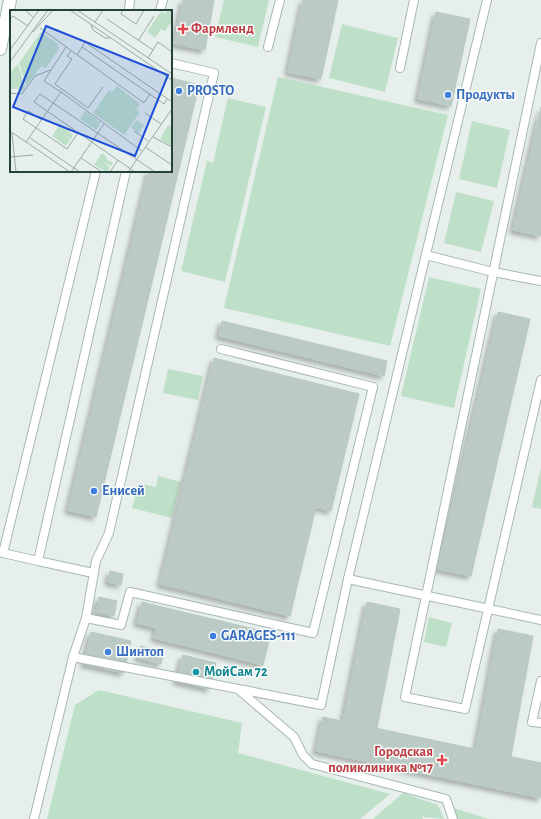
<svg xmlns="http://www.w3.org/2000/svg" width="541" height="819" font-family="'Alegreya Sans',sans-serif">
<style>
.green{fill:#bfe0c8}
.building{fill:#bbcac4;stroke:#b8c9c2;filter:url(#shadow)}
.lines{fill:none;stroke-linecap:round;stroke-linejoin:round}
.lane-casing{stroke:#a8b8b2;stroke-width:10}
.secondary-casing{stroke:#a4bbb3;stroke-width:14}
.lane{stroke:#fff;stroke-width:8}
.secondary{stroke:#fff;stroke-width:12}
.health-dot{fill:#e0444e;stroke:#f7fbf9;stroke-width:1.5}
.shop-dot{fill:#3f7fe0;stroke:#f7fbf9;stroke-width:1.5}
.culture-dot{fill:#0f9aa8;stroke:#f7fbf9;stroke-width:1.5}
.labels{text-anchor:middle;dominant-baseline:central;stroke-width:3;stroke-linejoin:round;paint-order:stroke}
.health-label{font-size:14px;font-weight:bold;fill:#be3a42;stroke:#f7fbf9;text-anchor:start}
.shop-label{font-size:14px;font-weight:bold;fill:#366cbe;stroke:#f7fbf9;text-anchor:start}
.culture-label{font-size:14px;font-weight:bold;fill:#0d838f;stroke:#f7fbf9;text-anchor:start}
.inset-road{fill:none;stroke:#98aaa4;stroke-width:1}
.view{fill:#1d4ed8;fill-opacity:0.15;stroke:#1d4ed8;stroke-width:2}
.inset-edge{fill:none;stroke:#24423a;stroke-width:2}
</style>
<defs>
<filter id="shadow"><feDropShadow dx="-3.5" dy="3.5" stdDeviation="2" flood-color="#0004"/></filter>
</defs>
<rect width="100%" height="100%" fill="#e6efeb"/>
<g class="green">
<polygon points="224,0 269,0 258,47 215,37"/>
<polygon points="342,24 398,38 385,92 329,78"/>
<polygon points="278,77 448,115 390,346 224,308"/>
<polygon points="228,98 266,107 225,282 181,271 207,161 213,163"/>
<polygon points="472,121 510,130 497,188 459,179"/>
<polygon points="456,192 494,201 481,252 444,243"/>
<polygon points="429,277 481,289 454,408 401,396"/>
<polygon points="168,369 203,376 198,400 163,393"/>
<polygon points="541,467 541,509 532,507"/>
<polygon points="158,476 181,482 172,518 132,508 139,483 156,487"/>
<polygon points="429,617 452,623 446,647 424,642"/>
<polygon points="99,690 242,723 238,753 390,794 360,819 47,819 75,705"/>
<polygon points="403,793 438,805 444,819 422,817 423,819 373,819"/>
<polygon points="453,808 489,819 458,819"/>
</g>
<g class="building">
<polygon points="183,0 214,0 205,50 174,44"/>
<polygon points="303,0 338,0 321,79 288,72"/>
<polygon points="436,12 470,19 451,106 418,99"/>
<polygon points="171,78 199,85 96,517 68,510 149,171 171,171"/>
<polygon points="541,107 541,236 513,230"/>
<polygon points="498,312 530,319 471,576 438,569"/>
<polygon points="222,321 387,361 384,376 219,336"/>
<polygon points="214,358 359,394 331,511 316,507 290,616 160,584"/>
<polygon points="110,571 123,574 121,585 108,582"/>
<polygon points="99,597 117,601 114,616 96,612"/>
<polygon points="142,602 162,607 157,628 137,623"/>
<polygon points="367,602 400,609 377,728 343,721"/>
<polygon points="162,607 271,633 263,665 154,638"/>
<polygon points="498,629 533,636 511,756 476,749"/>
<polygon points="91,632 131,641 124,673 84,664"/>
<polygon points="141,646 164,652 161,664 138,658"/>
<polygon points="183,655 216,663 210,689 176,681"/>
<polygon points="323,717 541,763 541,798 316,751"/>
</g>
<g class="lines">
<defs>
<g id="lane">
<polyline points="129,11 130,0"/>
<polyline points="160,11 163,0"/>
<polyline points="541,43 405,697 465,709 541,380"/>
<polyline points="268,47 280,0"/>
<polyline points="400,68 414,0"/>
<polyline points="426,255 493,272 541,281"/>
<polyline points="38,561 3,553 96,171"/>
<polyline points="93,573 38,561 126,171"/>
<polyline points="348,579 487,0"/>
<polyline points="86,618 121,625 130,592 313,633 373,387 221,349"/>
<polyline points="73,657 321,705 348,579 541,620"/>
<polyline points="541,681 532,722 541,723"/>
<polyline points="239,690 294,737 303,755 312,764 446,799 453,819"/>
<polyline points="34,819 73,657 86,618 96,561 109,533 214,73 171,63"/>
</g>
<polyline id="secondary" points="0,49 10,0"/>
</defs>
<use href="#lane" class="lane-casing"/>
<use href="#secondary" class="secondary-casing"/>
<use href="#lane" class="lane"/>
<use href="#secondary" class="secondary"/>
</g>
<g class="health-dot">
<path d="M181 23h4v4h4v4h-4v4h-4v-4h-4v-4h4z"/>
<path d="M440 754h4v4h4v4h-4v4h-4v-4h-4v-4h4z"/>
</g>
<g class="shop-dot">
<circle cx="179" cy="91" r="4"/>
<circle cx="448" cy="95" r="4"/>
<circle cx="94" cy="491" r="4"/>
<circle cx="213" cy="636" r="4"/>
<circle cx="108" cy="652" r="4"/>
</g>
<circle class="culture-dot" cx="196" cy="672" r="4"/>
<g class="labels">
<g class="health-label">
<text x="191" y="29">Фармленд</text>
<text x="433" y="752" text-anchor="end">Городская<tspan x="433" dy="16">поликлиника №17</tspan></text>
</g>
<g class="shop-label">
<text x="187" y="91">PROSTO</text>
<text x="456" y="95">Продукты</text>
<text x="102" y="491">Енисей</text>
<text x="221" y="636">GARAGES-111</text>
<text x="116" y="652">Шинтоп</text>
</g>
<g class="culture-label">
<text x="204" y="672">МойСам 72</text>
</g>
</g>
<g transform="translate(10 10)">
<rect width="162" height="162" fill="#e6efeb"/>
<path d="M157,0H162V11L155,21L151,19L145,28L137,22L151,1L155,4ZM31,22L48,34L49,39L36,58L31,56L16,76L9,53ZM8,54L15,78L12,82H8L10,79H0V62ZM107,76L130,94L126,99L102,82ZM99,80L130,102L114,125L83,103ZM75,101L91,113L86,120L70,109ZM127,110L134,115L128,123L121,117ZM50,114L63,125L61,129L53,124L60,130L56,136L42,126ZM158,115L162,118L161,136L150,129ZM92,143L97,147L96,149L103,153L101,156L94,152L100,158L97,162L84,155Z" fill="#bfe0c8"/>
<path class="inset-road" d="M15,0L24,8M60,0L162,70M67,0L162,64M113,0L111,4L126,14L134,0M0,9L3,6L18,16M97,9L143,40M85,12L93,0M81,15L83,20L95,28H100M30,18L134,93L140,84M23,22L43,0M128,31L144,6M72,37L75,32L162,92M0,40L29,0M61,41L57,46L62,49L45,74L78,98L93,77M67,45L72,37L154,94L157,89M138,48L148,32L162,42M0,52L38,0M51,82L132,141M0,83L12,84L25,66L40,60M135,103L151,114M32,110L18,101L13,109L57,139L68,123M0,121L60,162M124,121L138,131M2,123L6,162M143,127L162,137M20,128L70,162M16,132L51,82L34,71L56,37M135,137L162,155M0,147L23,145M71,148L92,162M61,162L94,114M100,162L108,150M118,162L162,99M125,162L24,92L30,84L145,162"/>
<path class="view" d="M36,16L158,65L125,146L3,97Z"/>
<rect width="162" height="162" class="inset-edge"/>
</g>
</svg>
